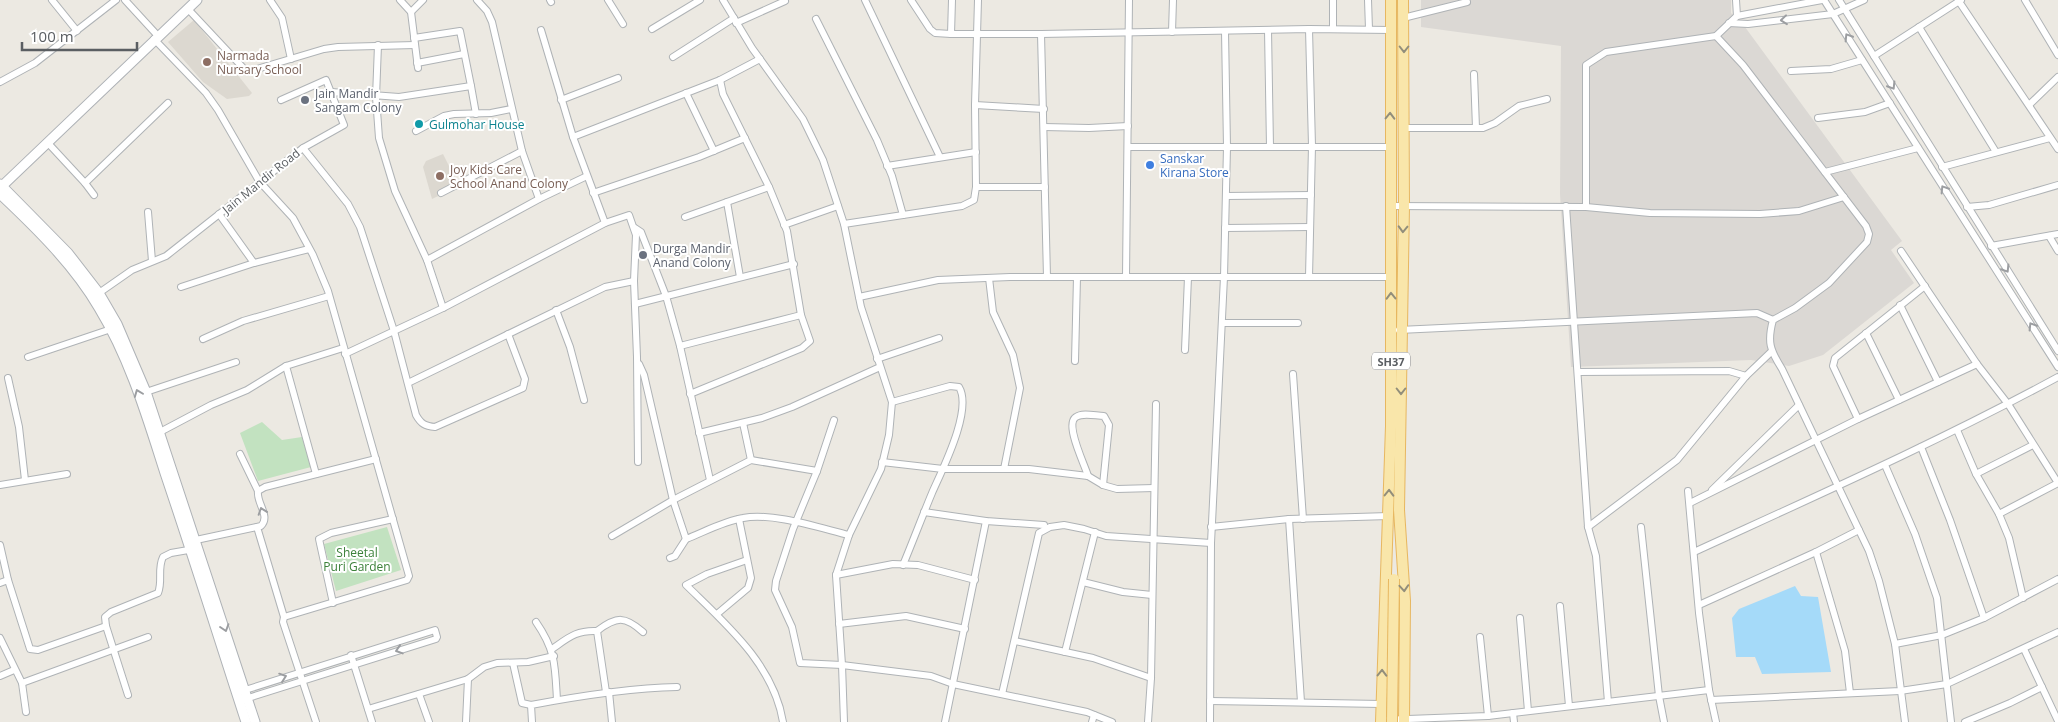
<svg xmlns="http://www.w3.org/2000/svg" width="2058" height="722" font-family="'Open Sans',sans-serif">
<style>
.industrial{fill:#dbd8d4}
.education{fill:#dcd8d0}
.green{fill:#c2e2c0}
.water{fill:#a5daf9}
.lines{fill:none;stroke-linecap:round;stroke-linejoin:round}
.street-casing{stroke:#afb3b6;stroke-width:8}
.secondary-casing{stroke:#aeb2b6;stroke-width:11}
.primary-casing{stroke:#e7b760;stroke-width:12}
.street{stroke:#fff;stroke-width:6}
.secondary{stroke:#fff;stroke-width:9}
.primary{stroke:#f9e6aa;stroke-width:10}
.primary-bridge-casing{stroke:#e7b760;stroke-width:12;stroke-linecap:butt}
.primary-bridge{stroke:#f9e6aa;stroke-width:10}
.oneway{stroke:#9c9ea1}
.oneway2{stroke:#928e7b}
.education-dot{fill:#8d6e63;stroke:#fff;stroke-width:2}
.worship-dot{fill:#6b7280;stroke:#fff;stroke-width:2}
.culture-dot{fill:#0f9aa8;stroke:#fff;stroke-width:2}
.shop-dot{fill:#3f7fe0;stroke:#fff;stroke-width:2}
.labels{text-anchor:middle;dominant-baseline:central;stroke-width:4;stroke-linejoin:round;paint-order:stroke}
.shield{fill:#fff;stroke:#8c8e91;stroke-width:1}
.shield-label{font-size:11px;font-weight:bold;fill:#5a5e62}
.education-label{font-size:12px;fill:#785e54;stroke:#fff;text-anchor:start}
.worship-label{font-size:12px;fill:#5b616d;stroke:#fff;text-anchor:start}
.culture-label{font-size:12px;fill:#0d838f;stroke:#fff;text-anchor:start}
.shop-label{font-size:12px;fill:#366cbe;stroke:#fff;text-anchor:start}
.street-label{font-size:12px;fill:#5a5e62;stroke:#fff}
.park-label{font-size:12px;fill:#3c813a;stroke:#fff}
</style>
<rect width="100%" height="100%" fill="#ece9e2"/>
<polygon class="industrial" points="1421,0 1731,0 1731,13 1745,27 1902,241 1891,250 1914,283 1823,355 1789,366 1751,360 1571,367 1560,194 1561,46 1421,27"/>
<g class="education">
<polygon points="194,20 252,93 249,96 227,99 203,82 168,42"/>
<polygon points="443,154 459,186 432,199 423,167 426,161"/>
</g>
<g class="green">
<polygon points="262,422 282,440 302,437 311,467 258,481 240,433"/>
<polygon points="387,527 401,570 336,591 324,544"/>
</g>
<polygon class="water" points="1795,586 1801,596 1818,597 1831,672 1762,674 1755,657 1736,657 1732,618 1739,609"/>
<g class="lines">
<defs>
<g id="street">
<polyline points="52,0 77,31"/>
<polyline points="125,0 158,36"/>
<polyline points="270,0 282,18 291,59"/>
<polyline points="400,0 411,12 418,68"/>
<polyline points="477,0 487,11 492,22 522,151 539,199"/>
<polyline points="550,0 551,2"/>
<polyline points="608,0 623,24"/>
<polyline points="723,0 752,48 803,119 823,160 844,224 861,307 892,402 889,435 881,469 849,535 836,575 842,665 844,722"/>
<polyline points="865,0 940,157"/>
<polyline points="911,0 930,29 935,33 951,34 1041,34 1309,29 1391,30"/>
<polyline points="978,0 975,105 976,187 1045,187"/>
<polyline points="1368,0 1369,29"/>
<polyline points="1736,0 1737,16"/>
<polyline points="1824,0 2058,367"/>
<polyline points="1839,0 2058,351"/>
<polyline points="1958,0 2058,149"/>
<polyline points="2025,0 2058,55"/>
<polyline points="188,9 247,72 324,49 338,47 415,45"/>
<polyline points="411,12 423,0"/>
<polyline points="1403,18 1467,2"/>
<polyline points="816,19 877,140 892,176 903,215"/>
<polyline points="736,23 785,1"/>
<polyline points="1729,23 1748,24 1833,14 1864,0"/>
<polyline points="1919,27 1996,152"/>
<polyline points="1333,28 1333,0"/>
<polyline points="652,29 700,0"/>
<polyline points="541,30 573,137 605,223"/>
<polyline points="1268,30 1270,147"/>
<polyline points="1172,32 1173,0"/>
<polyline points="951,34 952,0"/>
<polyline points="1041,34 1047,277"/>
<path d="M1716,36L1743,65L1866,226L1869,234L1867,242L1829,283L1795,308L1773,320C1767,342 1770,350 1782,369L1869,551L1879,581L1895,644L1905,722"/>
<polyline points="414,38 460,31 471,86"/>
<polyline points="154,39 206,93 218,110 259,181 293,218 313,255 328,291 409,576 407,580 284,617 283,622 316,722"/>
<polyline points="378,45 376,97 379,138 395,191 427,260 443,308"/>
<polyline points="1874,56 1961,0"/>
<polyline points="673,57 734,18"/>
<polyline points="417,63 464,54"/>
<polyline points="1791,71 1831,69 1862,60"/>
<polyline points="1474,74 1476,128"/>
<polyline points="0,82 35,63 116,0"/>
<polyline points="331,92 399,97 471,86 476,114"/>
<polyline points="686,93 714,151"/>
<polyline points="561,100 618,78"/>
<polyline points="2030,104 2058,77"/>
<polyline points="975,105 1044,109"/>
<polyline points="1818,118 1865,112 1890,103"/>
<polyline points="1044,127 1089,128 1128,126"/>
<polyline points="1404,128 1483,128 1495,123 1519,106 1547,99"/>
<polyline points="416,131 444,116 454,114 491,113 511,109"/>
<polyline points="573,137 720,80 760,59"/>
<polyline points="47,142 85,183 94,195"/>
<polyline points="1128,147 1390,147"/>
<path d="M303,148L348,204L360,227L394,331L416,415C421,424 425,426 435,427L523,388L525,379L508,334"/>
<polyline points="887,166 976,152"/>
<polyline points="1942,167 2050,138"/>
<polyline points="1825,172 1918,148"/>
<polyline points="85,183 168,103"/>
<polyline points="441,193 522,151"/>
<polyline points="593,193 699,157 745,138"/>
<polyline points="1226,196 1311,195"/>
<polyline points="727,202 740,277"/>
<polyline points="1390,206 1586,207 1586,65 1606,52 1716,36 1737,16 1822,0"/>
<polyline points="1566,206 1588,527 1596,556 1608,702"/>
<polyline points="1586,207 1650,213 1760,214 1799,211 1844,197"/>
<polyline points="1967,207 1989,205 2058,185"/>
<polyline points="148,212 152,261"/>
<polyline points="219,214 254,263 309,249"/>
<polyline points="685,217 769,187"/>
<polyline points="844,224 962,206 974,200 976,187"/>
<polyline points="784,225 838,206"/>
<polyline points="635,228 641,232 666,296 680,346 710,480"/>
<polyline points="1225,228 1310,227"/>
<polyline points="2049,236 2058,251"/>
<polyline points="1991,246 2058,234"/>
<polyline points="1901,251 1977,364 2008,404 2058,483"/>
<polyline points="427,260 539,199 587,176"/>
<polyline points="1126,277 1129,0"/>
<polyline points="1309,277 1312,146 1309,29"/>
<polyline points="989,278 993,312 1013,355 1020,388 1004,469"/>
<polyline points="181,287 254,263"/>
<polyline points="99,293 132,270 166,256 303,148 344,125 326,80 281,100"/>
<polyline points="859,297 938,280 1010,277 1390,277"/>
<polyline points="635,304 794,264"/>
<polyline points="1900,305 1938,382"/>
<polyline points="556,310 570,347 584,400"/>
<polyline points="1222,323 1298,323"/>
<polyline points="1399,330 1757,313 1773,320"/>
<polyline points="1866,333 1899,400"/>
<polyline points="203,339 243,321 329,296"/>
<polyline points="680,346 801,315"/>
<polyline points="1185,350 1188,277"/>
<polyline points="345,354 443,308 605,223 629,215 636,235 634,281 637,357 638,462"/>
<polyline points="28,357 111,329"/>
<polyline points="877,359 939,338"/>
<polyline points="1075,361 1077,277"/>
<path d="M639,364L644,375L673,500L686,539C704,532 724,521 743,518C772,512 820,528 849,535"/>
<polyline points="1578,372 1729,371 1746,376"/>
<polyline points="1293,374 1303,519"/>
<polyline points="8,378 19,427 25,480"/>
<polyline points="408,383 605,287 634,281"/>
<polyline points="146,392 236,362"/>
<polyline points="690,394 802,348 810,341 801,315 787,231 769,187 723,94 720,80"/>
<path d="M892,402L950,386L959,387C973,410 942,470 932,493C922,517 913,541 903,565"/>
<polyline points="1858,419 1833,366 1835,358 1925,286"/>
<polyline points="834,420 817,471 793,529 776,581 775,590 792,627 800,663 842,665 931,676 953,684 1087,712 1112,722"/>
<polyline points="743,423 751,460"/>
<polyline points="1957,430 1976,474 1999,514 2009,538 2023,598"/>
<polyline points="160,432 211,405 247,390 286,366"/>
<polyline points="699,433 762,418 792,407 880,367"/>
<polyline points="1921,447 1950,520 1984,618"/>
<polyline points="240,454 258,491"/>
<polyline points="882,462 943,469 1029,469 1088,476 1103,485 1117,489 1154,488"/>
<polyline points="1885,465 1915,534 1937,598 1951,722"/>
<polyline points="316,474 286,366 343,348"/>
<polyline points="1976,474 2033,445"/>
<path d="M1088,476C1085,465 1064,424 1076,417C1083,412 1096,416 1104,416L1109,425L1103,485"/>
<polyline points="0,485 67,474"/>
<polyline points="1712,490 1799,405"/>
<polyline points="1688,491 1699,613 1709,690 1716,722"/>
<polyline points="1690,503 1858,419 1977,364"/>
<polyline points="924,512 986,521 1044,525"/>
<polyline points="1999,514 2058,483"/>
<polyline points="1289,519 1301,702"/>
<polyline points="257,527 284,617"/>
<polyline points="1211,527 1289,519 1389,516"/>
<polyline points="1588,527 1677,460 1746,376 1771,352"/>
<polyline points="1641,527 1659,696 1664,722"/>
<polyline points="612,536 673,500 751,460 817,471"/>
<path d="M196,540L261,526C271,516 256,503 258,491L265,487L376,459"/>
<polyline points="0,545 8,580 30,649 38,650 106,626"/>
<path d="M1694,552C1816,496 1940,441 2058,377"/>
<polyline points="1816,552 1845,651 1850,693"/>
<polyline points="670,558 675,556 686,539"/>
<path d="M747,560L707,574L686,585C726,624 774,665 783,722"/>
<polyline points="836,575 893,564 918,565 975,580"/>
<polyline points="1083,582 1123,592 1152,595"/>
<polyline points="0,583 8,580"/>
<polyline points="333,603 319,539 331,533 393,519"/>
<polyline points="1699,605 1816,552 1859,530"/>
<polyline points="1560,606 1569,706"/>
<polyline points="717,614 748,588 751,578 739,519"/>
<polyline points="1520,618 1528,711"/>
<path d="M536,622C556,651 555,666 557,700"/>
<polyline points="839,624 906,616 965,629"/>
<polyline points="597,631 606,692"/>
<polyline points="1480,637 1488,716"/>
<polyline points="0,638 22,683 148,637"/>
<polyline points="1015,641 1093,658 1151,678"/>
<polyline points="1895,644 1942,635 1984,618 2058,579"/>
<path d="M552,649C568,638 576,630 597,631C617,616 625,616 643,632"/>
<polyline points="2024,649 2058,721"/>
<polyline points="1065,652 1095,532"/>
<polyline points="351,655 372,722"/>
<polyline points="513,663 522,703 531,705"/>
<polyline points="0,676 14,670"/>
<polyline points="22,683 26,712"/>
<polyline points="242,691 435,630 437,637 436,639 245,699"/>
<polyline points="609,692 612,722"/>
<polyline points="419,694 429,722"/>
<polyline points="1002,694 1039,533 1050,527 1064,525 1084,529 1106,536 1211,543"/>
<path d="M128,695L106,626L105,617L111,612L158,593C163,581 157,569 163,557L171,553L194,549"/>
<polyline points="1711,700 1900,691 1947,684 2058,632"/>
<polyline points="1210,701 1381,704"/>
<polyline points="368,709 468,679 484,667 497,663 528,662 554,656"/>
<polyline points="1513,713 1514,722"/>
<polyline points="1381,720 1488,716 1709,690"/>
<polyline points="466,722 468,679"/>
<path d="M532,722L531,705C579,696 628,688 677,687"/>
<polyline points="945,722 986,521"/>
<polyline points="1092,722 1094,715"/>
<polyline points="1148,722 1151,678 1156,404"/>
<polyline points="1210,722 1211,543 1224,277 1227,147 1225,31"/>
<polyline points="1965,722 2010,703 2042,687"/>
</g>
<g id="secondary">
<polyline points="0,184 68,253 99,293 117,324 146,392 255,722"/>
<polyline points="0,188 197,0"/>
<path d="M0,194C36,228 74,265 99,308C130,359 147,417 165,473C193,556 219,639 246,722"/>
</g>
<g id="primary">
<polyline points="1403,0 1404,206 1399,510 1405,601 1404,722"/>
<polyline points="1381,722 1391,426 1391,0"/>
</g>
</defs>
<use href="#street" class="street-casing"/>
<use href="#secondary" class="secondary-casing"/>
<use href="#primary" class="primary-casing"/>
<use href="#street" class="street"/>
<use href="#secondary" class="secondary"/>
<use href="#primary" class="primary"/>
<defs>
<polyline id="primary-bridge" points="1392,722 1394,579"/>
</defs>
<use href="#primary-bridge" class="primary-bridge-casing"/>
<use href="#primary-bridge" class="primary-bridge"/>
</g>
<defs><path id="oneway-chevron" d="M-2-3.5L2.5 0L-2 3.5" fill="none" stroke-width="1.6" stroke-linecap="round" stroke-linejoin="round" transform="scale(1.25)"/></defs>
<g class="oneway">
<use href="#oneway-chevron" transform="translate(1784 20) rotate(174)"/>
<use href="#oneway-chevron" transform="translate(1848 37) rotate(-122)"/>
<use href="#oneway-chevron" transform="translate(1892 86) rotate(58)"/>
<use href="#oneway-chevron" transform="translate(1944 189) rotate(-122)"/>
<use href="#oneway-chevron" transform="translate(2006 269) rotate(58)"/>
<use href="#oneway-chevron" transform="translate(2032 326) rotate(-122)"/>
<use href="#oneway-chevron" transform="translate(138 393) rotate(-111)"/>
<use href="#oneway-chevron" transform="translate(262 511) rotate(-109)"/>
<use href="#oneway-chevron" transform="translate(225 628) rotate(72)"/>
<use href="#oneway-chevron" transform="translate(399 650) rotate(162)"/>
<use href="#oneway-chevron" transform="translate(283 677) rotate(-19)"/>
</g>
<g class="oneway2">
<use href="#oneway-chevron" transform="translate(1404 49) rotate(90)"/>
<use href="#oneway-chevron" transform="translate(1390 116) rotate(-89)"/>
<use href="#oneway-chevron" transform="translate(1403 229) rotate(92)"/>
<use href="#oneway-chevron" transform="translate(1391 296) rotate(-91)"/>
<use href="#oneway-chevron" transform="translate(1401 391) rotate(90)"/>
<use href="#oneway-chevron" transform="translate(1389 493) rotate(-89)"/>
<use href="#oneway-chevron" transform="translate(1404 588) rotate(86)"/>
<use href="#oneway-chevron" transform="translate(1382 673) rotate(-89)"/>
</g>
<g class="education-dot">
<circle cx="207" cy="62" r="5"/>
<circle cx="440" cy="176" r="5"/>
</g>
<g class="worship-dot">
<circle cx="305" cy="100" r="5"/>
<circle cx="643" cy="255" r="5"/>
</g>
<circle class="culture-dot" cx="419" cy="124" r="5"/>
<circle class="shop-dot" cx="1150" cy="165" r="5"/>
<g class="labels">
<rect class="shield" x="1372" y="352.5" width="38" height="17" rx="4"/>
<g class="shield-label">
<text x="1391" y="361">SH37</text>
</g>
<g class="education-label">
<text x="217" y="55">Narmada<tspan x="217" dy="14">Nursary School</tspan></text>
<text x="450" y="169">Joy Kids Care<tspan x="450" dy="14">School Anand Colony</tspan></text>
</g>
<g class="worship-label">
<text x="315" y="93">Jain Mandir<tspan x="315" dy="14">Sangam Colony</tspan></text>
<text x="653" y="248">Durga Mandir<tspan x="653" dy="14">Anand Colony</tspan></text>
</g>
<g class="culture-label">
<text x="429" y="124">Gulmohar House</text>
</g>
<g class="shop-label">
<text x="1160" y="158">Sanskar<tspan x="1160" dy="14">Kirana Store</tspan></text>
</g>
<g class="street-label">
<text transform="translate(261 181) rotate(-39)">Jain Mandir Road</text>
</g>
<g class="park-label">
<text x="357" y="552">Sheetal<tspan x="357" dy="14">Puri Garden</tspan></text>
</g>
</g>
<path d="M22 42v8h115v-8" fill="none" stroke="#5a5e62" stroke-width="2.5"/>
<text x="30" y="42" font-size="15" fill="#5a5e62" stroke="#ffffff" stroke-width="4" paint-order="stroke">100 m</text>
</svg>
